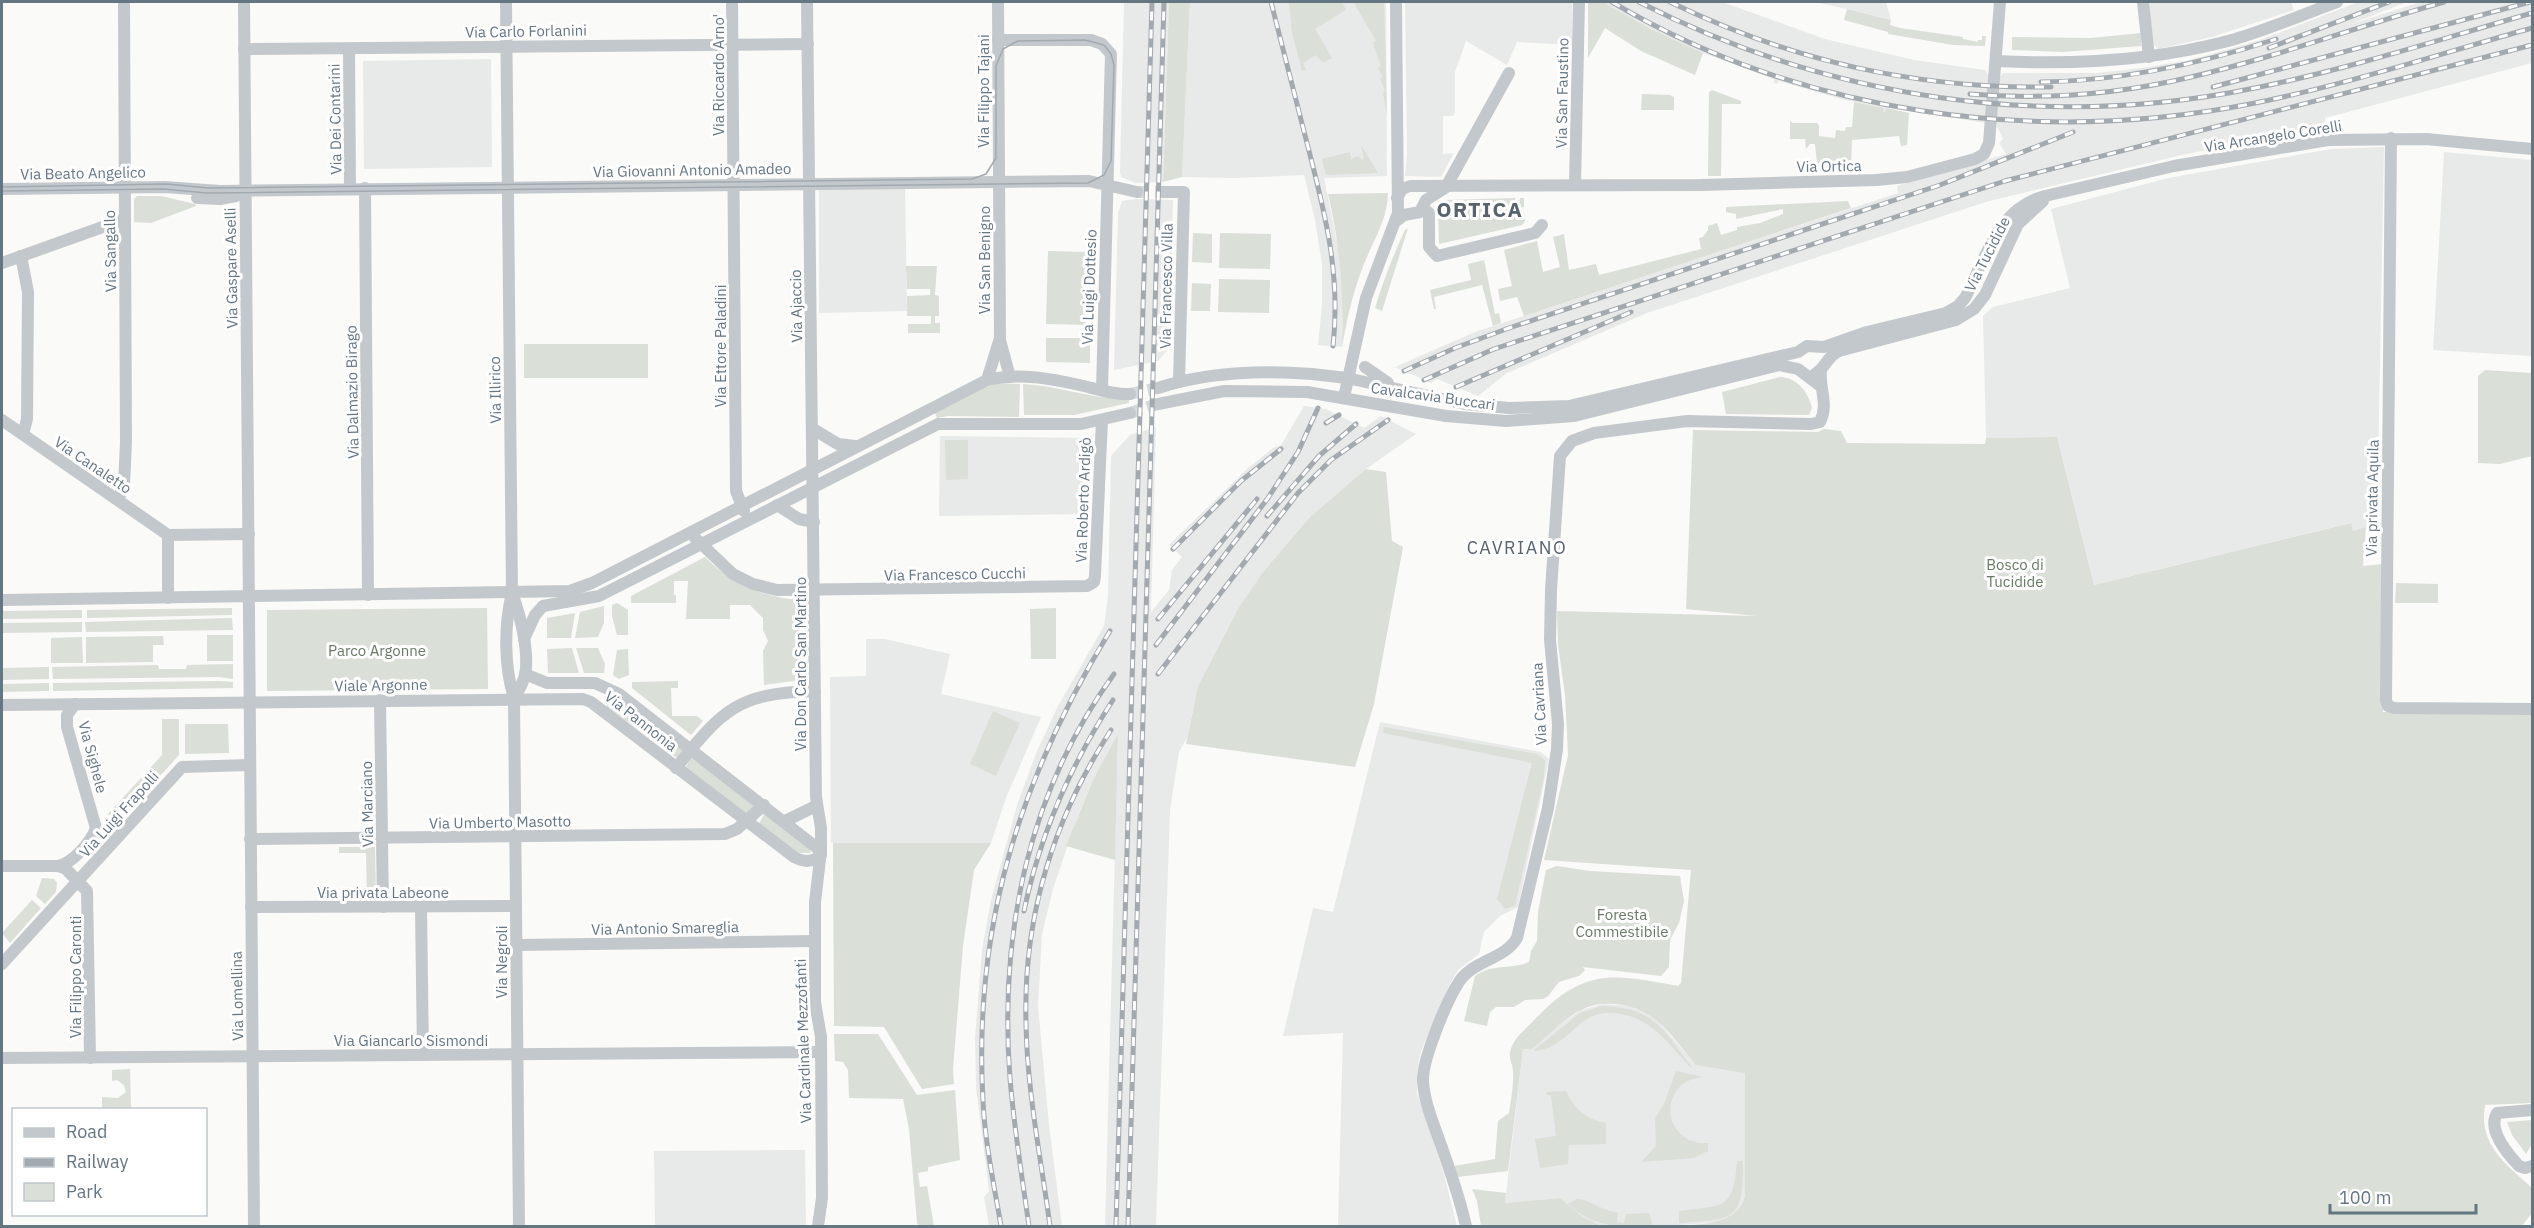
<svg xmlns="http://www.w3.org/2000/svg" width="2534" height="1228" font-family="'IBM Plex Sans',sans-serif">
<style>
.built{fill:#e8e9e9}
.green{fill:#dadfd7}
.lines{fill:none;stroke-linecap:round;stroke-linejoin:round}
.minor-tunnel{stroke:#d5d9db;stroke-width:12;stroke-dasharray:12 6;stroke-linecap:butt}
.minor{stroke:#c3c8cc;stroke-width:12}
.tram{stroke:#a2aab0;stroke-width:1.5}
.rail-casing{stroke:#a2aab0;stroke-width:5}
.rail{stroke:#fff;stroke-width:3;stroke-dasharray:9;stroke-linecap:butt}
.minor-bridge{stroke:#c3c8cc;stroke-width:12}
.labels{text-anchor:middle;dominant-baseline:central;stroke-width:6;stroke-linejoin:round;paint-order:stroke}
.street-label{font-size:15px;fill:#657683;stroke:#fff}
.park-label{font-size:15px;fill:#687a64;stroke:#fff}
.quarter-label{font-size:18px;letter-spacing:1.5px;fill:#57646e;stroke:#fff}
.district-label{font-size:21px;font-weight:bold;letter-spacing:1.5px;fill:#57646e;stroke:#fff}
</style>
<rect width="100%" height="100%" fill="#fafaf8"/>
<g class="built">
<polygon points="1124,2 1169,2 1163,182 1136,183 1121,177 1120,172"/>
<polygon points="1190,2 1386,2 1387,176 1324,178 1340,257 1343,296 1342,347 1318,345 1322,305 1322,264 1315,220 1304,175 1236,178 1182,177"/>
<polygon points="1405,2 1572,2 1572,45 1517,42 1507,65 1466,41 1455,72 1455,112 1453,116 1443,116 1443,154 1454,153 1441,177 1405,176 1407,155"/>
<polygon points="1603,2 1722,2 1825,39 1914,60 1985,70 1989,77 1986,123 1887,108 1886,112 1882,111 1882,108 1841,99 1779,81 1777,84 1774,83 1774,79 1703,53 1651,29"/>
<polygon points="1815,2 1886,2 1891,20 1847,9"/>
<polygon points="2149,2 2291,2 2294,10 2212,37 2158,49 2152,43"/>
<polygon points="2358,2 2407,2 2348,25 2421,2 2532,2 2532,63 2325,118 2325,131 2261,139 2182,155 1989,201 1647,313 1507,373 1478,396 1437,379 1431,383 1395,367 1475,332 1898,193 1897,186 2006,154 1999,143 2003,139 1996,124 1999,78 2003,73 2096,73 2142,68 2190,60 2260,40"/>
<polygon points="491,59 492,167 364,169 363,61"/>
<polygon points="2384,147 2377,524 2353,531 2350,523 2094,585 2057,437 1986,438 1983,316 1993,307 2070,288 2051,209 2168,178 2331,149"/>
<polygon points="2444,152 2532,160 2532,356 2433,350"/>
<polygon points="905,185 907,311 819,313 819,186"/>
<polygon points="1136,199 1173,200 1170,347 1158,361 1114,370 1118,213 1122,201"/>
<polygon points="1304,406 1326,409 1364,428 1381,416 1416,434 1366,469 1310,517 1263,572 1239,607 1198,686 1187,738 1179,752 1170,810 1156,1226 1105,1226 1118,736 1092,782 1077,818 1053,889 1042,934 1038,1006 1049,1125 1062,1226 989,1226 984,1197 989,1191 976,1087 975,1038 982,950 991,900 1017,805 1037,751 1058,706 1104,626 1108,595 1111,456 1130,435 1156,427 1151,612 1169,590 1172,570 1182,557 1169,545 1247,469 1273,448 1281,445"/>
<polygon points="940,436 1087,438 1086,514 939,516"/>
<polygon points="866,639 885,639 950,654 941,694 1041,717 1006,798 991,843 831,843 830,677 866,676"/>
<polygon points="1380,722 1541,752 1549,759 1518,907 1500,916 1484,932 1479,954 1458,970 1449,986 1421,1051 1417,1071 1417,1092 1444,1174 1457,1226 1338,1226 1343,1033 1283,1036 1313,908 1333,912"/>
<polygon points="1603,1004 1634,1006 1649,1013 1659,1022 1696,1065 1745,1072 1745,1196 1739,1209 1729,1218 1720,1222 1668,1226 1602,1226 1583,1217 1560,1198 1505,1203 1523,1049 1581,1010"/>
<polygon points="805,1150 806,1226 655,1226 654,1151"/>
</g>
<g class="green">
<polygon points="1169,2 1190,2 1182,177 1163,182"/>
<polygon points="1289,2 1384,2 1387,115 1383,93 1385,91 1380,78 1383,77 1378,68 1381,66 1373,43 1376,41 1354,3 1342,2 1346,10 1315,29 1332,58 1323,63 1316,55 1303,63 1306,70 1302,71 1292,32"/>
<polygon points="1588,2 1603,2 1651,29 1703,53 1695,75 1641,51 1605,28 1588,58"/>
<polygon points="1847,9 1891,20 1890,25 1900,28 1963,37 1963,39 1978,42 1978,40 1982,40 1982,36 1986,36 1985,46 1953,45 1888,34 1888,32 1844,20"/>
<polygon points="2141,33 2141,46 2063,52 2012,50 2012,37 2091,38"/>
<polygon points="1712,90 1741,101 1741,104 1722,104 1721,176 1708,176 1709,92"/>
<polygon points="1642,94 1670,95 1674,97 1674,110 1641,110"/>
<polygon points="1854,102 1883,108 1883,111 1885,112 1887,108 1909,113 1907,145 1901,146 1899,136 1852,140 1851,171 1823,172 1826,164 1817,163 1815,144 1810,144 1806,149 1805,139 1790,139 1790,121 1793,123 1817,123 1819,126 1819,136 1835,138 1836,130 1845,131 1846,127 1852,127"/>
<polygon points="1361,145 1378,173 1326,175 1322,159 1350,152 1351,159 1358,156 1362,160 1364,158"/>
<path d="M1388,193C1388,218 1373,241 1364,264C1353,291 1347,319 1342,347C1344,294 1340,245 1328,194Z"/>
<polygon points="137,196 161,196 195,204 196,206 151,223 134,222 134,199"/>
<polygon points="1515,198 1516,206 1519,205 1520,198 1524,198 1524,207 1519,208 1519,213 1524,213 1525,221 1522,225 1439,244 1438,202 1446,200"/>
<polygon points="1848,201 1851,208 1524,316 1517,297 1500,301 1498,289 1512,286 1504,250 1537,241 1543,272 1560,267 1553,237 1564,234 1569,270 1596,264 1599,275 1701,249 1699,238 1703,237 1708,230 1708,226 1717,223 1721,235 1737,230 1737,227 1760,223 1783,214 1783,209 1736,219 1736,214 1726,212 1726,207"/>
<path d="M1408,228L1382,311L1375,308C1383,281 1393,256 1405,230Z"/>
<polygon points="1193,233 1212,234 1212,263 1192,262"/>
<polygon points="1220,233 1271,234 1270,269 1219,268"/>
<polygon points="1048,251 1088,252 1087,325 1046,324"/>
<polygon points="1484,260 1495,314 1499,313 1501,323 1493,326 1482,285 1434,297 1436,309 1434,309 1430,290 1471,280 1468,264"/>
<polygon points="906,266 937,266 935,295 939,296 939,316 935,316 935,323 940,323 940,333 908,333 908,324 931,324 931,316 907,316 907,296 930,295 930,289 907,289"/>
<polygon points="1219,279 1270,280 1269,313 1218,312"/>
<polygon points="1192,283 1211,284 1210,311 1191,311"/>
<polygon points="1046,338 1090,338 1090,363 1046,362"/>
<rect x="524" y="344" width="124" height="34"/>
<polygon points="2485,370 2532,373 2532,456 2500,464 2478,463 2478,376"/>
<path d="M1780,377C1798,378 1808,392 1812,408L1809,415L1726,414L1722,392Z"/>
<polygon points="1000,383 1020,384 1019,417 948,416 937,418 934,411 975,390"/>
<path d="M1023,384C1059,385 1094,401 1129,398V403L1074,415H1024Z"/>
<path d="M1824,429L1841,431L1847,443L1985,444L1986,438L2057,437L2094,585L2351,523L2353,531L2366,527L2363,566L2383,564V712L2532,713V1103L2485,1105C2478,1145 2506,1164 2532,1188V1213L2522,1226H1668C1695,1224 1736,1228 1745,1196V1073L1696,1065C1671,1036 1656,1007 1615,1004C1603,1003 1593,1004 1583,1009C1564,1018 1548,1036 1532,1049H1523L1508,1171L1457,1177L1454,1166L1495,1159L1498,1121L1509,1113C1511,1099 1514,1085 1513,1071C1513,1065 1509,1059 1510,1053C1512,1039 1526,1029 1534,1020C1585,967 1612,974 1678,986L1681,983L1691,870L1544,860L1568,755L1565,695L1558,645L1557,611L1757,616L1686,609L1693,430L1818,432Z"/>
<polygon points="945,440 968,440 968,479 946,480"/>
<polygon points="1366,469 1386,472 1392,541 1403,547 1374,704 1355,767 1186,744 1198,686 1239,607 1263,572 1310,517"/>
<path d="M705,557C732,584 762,597 799,600L800,680L764,685L763,651L768,641L763,630V618L750,605H730V619H686L688,581H674V595H676V603H631V596Z"/>
<polygon points="2396,583 2438,584 2438,603 2395,603"/>
<polygon points="617,603 628,610 628,635 617,635 612,616 612,605"/>
<polygon points="604,606 604,623 598,637 575,638 580,612"/>
<polygon points="232,608 232,615 87,618 87,610"/>
<polygon points="487,608 488,689 267,691 267,610"/>
<polygon points="1056,608 1056,659 1031,659 1030,609"/>
<polygon points="82,610 82,618 2,619 2,611"/>
<polygon points="575,613 571,638 547,638 547,618"/>
<polygon points="232,618 233,630 86,632 85,622"/>
<polygon points="82,622 82,632 2,633 2,623"/>
<rect x="207" y="635" width="26" height="26"/>
<polygon points="163,636 164,645 153,645 153,662 86,663 86,637"/>
<polygon points="82,637 83,663 51,663 51,638"/>
<polygon points="572,648 579,673 548,673 547,649"/>
<polygon points="576,648 598,648 605,664 604,673 584,673"/>
<polygon points="628,649 629,675 619,679 613,675 617,650"/>
<polygon points="233,664 233,679 219,677 53,679 52,667 158,665 159,669 186,669 187,665"/>
<polygon points="49,667 49,679 2,680 2,668"/>
<polygon points="219,681 233,682 233,688 53,691 53,683"/>
<polygon points="678,681 678,688 671,688 672,716 697,716 703,721 691,735 632,688 632,682"/>
<polygon points="49,683 49,691 2,692 2,684"/>
<polygon points="613,696 683,751 677,758 607,707 607,700"/>
<polygon points="993,711 1020,723 996,776 970,764"/>
<path d="M162,719H179V755L124,816C118,818 114,818 108,814L162,755Z"/>
<polygon points="185,724 228,724 229,753 185,754"/>
<polygon points="1384,727 1537,754 1545,760 1544,777 1515,906 1505,909 1497,899 1532,763 1383,733"/>
<polygon points="1118,734 1115,860 1066,846 1092,782"/>
<polygon points="691,758 756,804 748,815 686,767"/>
<polygon points="764,814 809,847 811,853 798,853 759,824"/>
<polygon points="833,843 991,843 974,870 963,946 953,1069 954,1084 922,1089 884,1027 834,1026"/>
<polygon points="339,847 375,847 376,898 367,898 366,853 339,853"/>
<path d="M1557,866L1590,871L1680,876L1684,901L1679,923L1670,940L1669,967L1661,976L1583,967L1585,970L1579,976L1559,982L1548,996L1543,999L1525,1000L1514,1007H1496L1490,1012L1487,1026L1464,1021L1475,976C1492,963 1512,970 1529,962L1531,951L1537,941L1538,912L1546,870Z"/>
<polygon points="42,878 54,879 57,883 56,892 45,904 36,896"/>
<polygon points="32,900 41,908 10,943 2,933"/>
<path d="M1602,1006C1656,1008 1661,1028 1692,1067H1690C1667,1042 1650,1016 1614,1013C1601,1012 1589,1016 1580,1024C1565,1037 1554,1050 1533,1051L1580,1013Z"/>
<polygon points="834,1034 878,1034 917,1095 955,1090 960,1160 928,1167 928,1171 918,1173 920,1187 927,1186 934,1226 919,1226 917,1223 909,1129 903,1099 849,1098 848,1070 843,1062 835,1061"/>
<polygon points="130,1069 131,1109 102,1109 102,1097 118,1098 126,1092 124,1085 117,1080 112,1081 112,1070"/>
<path d="M1676,1071L1703,1077C1656,1081 1662,1146 1708,1143V1151L1694,1158L1641,1162L1656,1146L1655,1118L1664,1104Z"/>
<path d="M1566,1091C1574,1109 1587,1120 1606,1123V1144L1569,1145L1568,1164L1540,1168L1535,1139L1556,1136L1551,1095H1547L1546,1092Z"/>
<polygon points="2532,1120 2532,1144 2526,1154 2512,1135 2507,1122"/>
<path d="M1737,1161H1743C1743,1221 1736,1219 1679,1223V1211C1724,1205 1733,1211 1737,1161Z"/>
<polygon points="1472,1189 1506,1193 1505,1203 1560,1198 1583,1217 1602,1226 1481,1226 1477,1201"/>
<path d="M1577,1199C1591,1200 1603,1211 1618,1213L1617,1222L1624,1223L1626,1214L1649,1213L1653,1226C1621,1228 1592,1227 1568,1204Z"/>
</g>
<g class="lines">
<g class="minor-tunnel">
<polyline points="1137,192 1163,192"/>
<polyline points="1130,394 1158,388"/>
<polyline points="1130,413 1158,404"/>
</g>
<g class="minor">
<polyline points="244,2 254,1226"/>
<path d="M506,2L512,593C504,626 504,666 514,698L519,1226"/>
<polyline points="732,2 736,491 744,511"/>
<polyline points="807,2 816,797 821,828 821,851 815,902 815,1002 821,1037 822,1198 818,1226"/>
<polyline points="2143,2 2149,57"/>
<polyline points="998,40 1091,40 1102,44 1111,54 1102,390"/>
<polyline points="244,49 808,44"/>
<polyline points="349,49 350,189"/>
<path d="M1996,61C2074,65 2152,61 2228,41C2265,31 2301,15 2337,2"/>
<polyline points="2391,138 2386,700 2388,706 2394,708 2532,709"/>
<polyline points="1575,185 1579,2"/>
<polyline points="1446,187 1509,73"/>
<polyline points="365,188 368,595"/>
<polyline points="2,189 165,187 220,191 1089,181 1137,192"/>
<polyline points="1163,192 1184,192 1179,382"/>
<polyline points="197,198 220,199 236,196"/>
<polyline points="1397,198 1402,189 1410,186 1701,185 1876,180 1907,177 1975,159 1984,154 1989,143 2000,2"/>
<polyline points="1423,208 1429,213 1429,247 1437,256 1535,233 1542,225"/>
<polyline points="1395,222 1404,215 1420,212 1426,200 1445,188"/>
<polyline points="21,256 28,292 27,419 23,434"/>
<polyline points="2,263 125,219"/>
<polyline points="1000,340 1010,377"/>
<path d="M1815,374C1826,368 1826,357 1839,351L1956,320L1974,309L1985,295L2018,224L2043,201"/>
<polyline points="987,380 1000,338 998,2"/>
<path d="M1158,388C1207,372 1260,370 1312,374"/>
<polyline points="1344,397 1366,298 1398,213 1396,2"/>
<polyline points="1158,404 1224,391 1307,392"/>
<path d="M1465,404L1509,408L1569,406L1798,352L1807,346L1824,347L1867,332L1946,313L1958,306L1965,298C1986,258 1997,209 2045,196L2174,166L2328,140L2426,139L2532,149"/>
<polyline points="1446,416 1506,421 1574,416 1779,365 1798,369 1819,385"/>
<polyline points="2,420 168,535"/>
<polyline points="813,429 838,444 855,446"/>
<polyline points="118,500 124,485 126,442 124,2"/>
<polyline points="777,505 799,519 814,522"/>
<polyline points="168,535 249,534"/>
<polyline points="168,535 168,598"/>
<polyline points="695,538 733,574 753,584 777,590 1087,586 1094,582 1095,576 1102,420"/>
<path d="M512,593C520,614 532,660 523,681C521,687 517,693 514,698"/>
<path d="M2,600L570,591L592,583L987,380C1019,372 1053,379 1084,386C1100,390 1115,395 1130,394"/>
<polyline points="524,639 535,615 543,606 599,596 938,424 1081,424 1130,413"/>
<polyline points="525,674 547,683 595,683 619,694 821,851"/>
<polyline points="380,700 383,907"/>
<path d="M2,705L583,699L591,702L794,857C804,862 812,863 821,855"/>
<path d="M676,768C723,709 738,693 815,691"/>
<polyline points="785,821 816,806"/>
<polyline points="250,839 725,834 737,829 764,805"/>
<polyline points="2,866 58,866 66,869 87,891 90,1058"/>
<path d="M58,866C73,863 91,842 96,828L67,727V715L75,704"/>
<polyline points="251,907 516,906"/>
<polyline points="421,907 423,1055"/>
<polyline points="516,945 815,941"/>
<polyline points="2,964 182,767 250,765"/>
<polyline points="2,1058 821,1052"/>
<path d="M2532,1110L2497,1113C2487,1130 2507,1153 2519,1166L2525,1168L2532,1166"/>
<path d="M1466,1226C1459,1195 1448,1164 1437,1134C1431,1117 1424,1099 1423,1081C1422,1060 1447,1000 1459,982C1473,960 1504,960 1517,938L1548,808L1557,749L1558,724L1550,640L1551,590L1560,456L1572,441L1594,433L1687,421L1811,424L1820,422C1829,404 1819,389 1821,370"/>
</g>
<polyline class="tram" points="2,187 167,184 208,188 972,179 986,174 996,158 996,66 1003,49 1018,41 1085,40 1104,45 1111,54 1114,65 1111,161 1104,175 1088,183 206,193 164,189 2,191"/>
<defs>
<g id="rail">
<path d="M1271,2C1283,49 1295,96 1307,143C1325,213 1341,274 1333,346"/>
<path d="M1612,2C1801,114 2036,146 2250,104C2346,85 2439,54 2532,28"/>
<path d="M1639,2C1829,99 2045,131 2255,88C2349,69 2441,39 2532,13"/>
<path d="M1670,2C1792,61 1915,89 2051,87"/>
<polyline points="2269,48 2389,2"/>
<path d="M2041,82C2122,81 2200,64 2276,39"/>
<polyline points="2213,87 2530,2"/>
<path d="M1970,94C2043,100 2120,94 2191,77C2277,57 2359,26 2444,2"/>
<polyline points="1404,371 1455,348 1509,328 1940,185 2073,132"/>
<polyline points="1424,380 1494,349 2005,181 2532,45"/>
<polyline points="1456,387 1631,312"/>
<polyline points="1326,423 1339,415"/>
<polyline points="1267,516 1319,456 1356,424"/>
<polyline points="1173,549 1241,481 1281,449"/>
<polyline points="1158,619 1257,499"/>
<polyline points="1156,645 1268,498 1298,452 1318,408"/>
<polyline points="1158,674 1298,493 1331,460 1388,420"/>
<path d="M1024,911C1040,834 1070,766 1113,700"/>
<path d="M1001,1226C994,1185 985,1143 983,1101C973,926 1020,778 1110,631"/>
<path d="M1029,1226C1022,1177 1014,1128 1010,1078C999,934 1028,792 1114,674"/>
<path d="M1050,1226C1041,1159 1027,1091 1026,1023C1023,917 1054,818 1111,730"/>
<polyline points="1116,1226 1152,2"/>
<polyline points="1128,1226 1164,2"/>
</g>
</defs>
<use href="#rail" class="rail-casing"/>
<use href="#rail" class="rail"/>
<g class="minor-bridge">
<polyline points="1365,367 1388,383"/>
<polyline points="1312,374 1347,378 1465,404"/>
<polyline points="1307,392 1446,416"/>
</g>
</g>
<g class="labels">
<g class="street-label">
<text transform="translate(526 31) rotate(-1)">Via Carlo Forlanini</text>
<text transform="translate(718 75) rotate(-90)">Via Riccardo Arno'</text>
<text transform="translate(983 91) rotate(-90)">Via Filippo Tajani</text>
<text transform="translate(1562 93) rotate(-89)">Via San Faustino</text>
<text transform="translate(335 119) rotate(-91)">Via Dei Contarini</text>
<text transform="translate(2273 136) rotate(-9)">Via Arcangelo Corelli</text>
<text transform="translate(1829 166) rotate(-1)">Via Ortica</text>
<text transform="translate(692 170) rotate(-1)">Via Giovanni Antonio Amadeo</text>
<text transform="translate(83 173) rotate(-1)">Via Beato Angelico</text>
<text transform="translate(110 251) rotate(-91)">Via Sangallo</text>
<text transform="translate(1987 254) rotate(-63)">Via Tucidide</text>
<text transform="translate(984 260) rotate(-90)">Via San Benigno</text>
<text transform="translate(231 268) rotate(-91)">Via Gaspare Aselli</text>
<text transform="translate(1166 286) rotate(-89)">Via Francesco Villa</text>
<text transform="translate(1089 287) rotate(-88)">Via Luigi Dottesio</text>
<text transform="translate(796 306) rotate(-91)">Via Ajaccio</text>
<text transform="translate(720 346) rotate(-90)">Via Ettore Paladini</text>
<text transform="translate(495 390) rotate(-91)">Via Illirico</text>
<text transform="translate(352 392) rotate(-91)">Via Dalmazio Birago</text>
<text transform="translate(1433 396) rotate(8)">Cavalcavia Buccari</text>
<text transform="translate(93 465) rotate(34)">Via Canaletto</text>
<text transform="translate(2372 498) rotate(-89)">Via privata Aquila</text>
<text transform="translate(1083 500) rotate(-88)">Via Roberto Ardigò</text>
<text transform="translate(955 574) rotate(-1)">Via Francesco Cucchi</text>
<text transform="translate(800 664) rotate(-90)">Via Don Carlo San Martino</text>
<text transform="translate(381 685) rotate(-1)">Viale Argonne</text>
<text transform="translate(1539 704) rotate(-93)">Via Cavriana</text>
<text transform="translate(641 721) rotate(38)">Via Pannonia</text>
<text transform="translate(93 757) rotate(75)">Via Sighele</text>
<text transform="translate(367 804) rotate(-91)">Via Marciano</text>
<text transform="translate(119 814) rotate(-48)">Via Luigi Frapolli</text>
<text transform="translate(500 822) rotate(-1)">Via Umberto Masotto</text>
<text x="383" y="892">Via privata Labeone</text>
<text transform="translate(665 928) rotate(-1)">Via Antonio Smareglia</text>
<text transform="translate(501 962) rotate(-90)">Via Negroli</text>
<text transform="translate(75 977) rotate(-90)">Via Filippo Caronti</text>
<text transform="translate(237 996) rotate(-91)">Via Lomellina</text>
<text x="411" y="1040">Via Giancarlo Sismondi</text>
<text transform="translate(803 1041) rotate(-92)">Via Cardinale Mezzofanti</text>
</g>
<g class="park-label">
<text x="2015" y="564">Bosco di<tspan x="2015" dy="17">Tucidide</tspan></text>
<text x="377" y="650">Parco Argonne</text>
<text x="1622" y="914">Foresta<tspan x="1622" dy="17">Commestibile</tspan></text>
</g>
<g class="quarter-label">
<text x="1517" y="547">CAVRIANO</text>
</g>
<g class="district-label">
<text x="1480" y="209">ORTICA</text>
</g>
</g>
<rect width="2534" height="1228" fill="none" stroke="#657683" stroke-width="6"/>
<rect x="12" y="1108" width="195" height="108" fill="#ffffff" stroke="#c1c8cd" stroke-width="1.5"/>
<rect x="24" y="1128" width="30" height="9" fill="#c3c8cc" stroke="#c1c8cd" stroke-width="1.5"/>
<text x="66" y="1138" font-size="18" fill="#657683">Road</text>
<rect x="24" y="1158" width="30" height="9" fill="#a2aab0" stroke="#c1c8cd" stroke-width="1.5"/>
<text x="66" y="1168" font-size="18" fill="#657683">Railway</text>
<rect x="24" y="1183" width="30" height="18" fill="#dadfd7" stroke="#c1c8cd" stroke-width="1.5"/>
<text x="66" y="1198" font-size="18" fill="#657683">Park</text>
<path d="M2330 1204v9h146v-9" fill="none" stroke="#657683" stroke-width="3"/>
<text x="2339" y="1204" font-size="18" fill="#657683" stroke="#ffffff" stroke-width="4.5" paint-order="stroke">100 m</text>
</svg>
